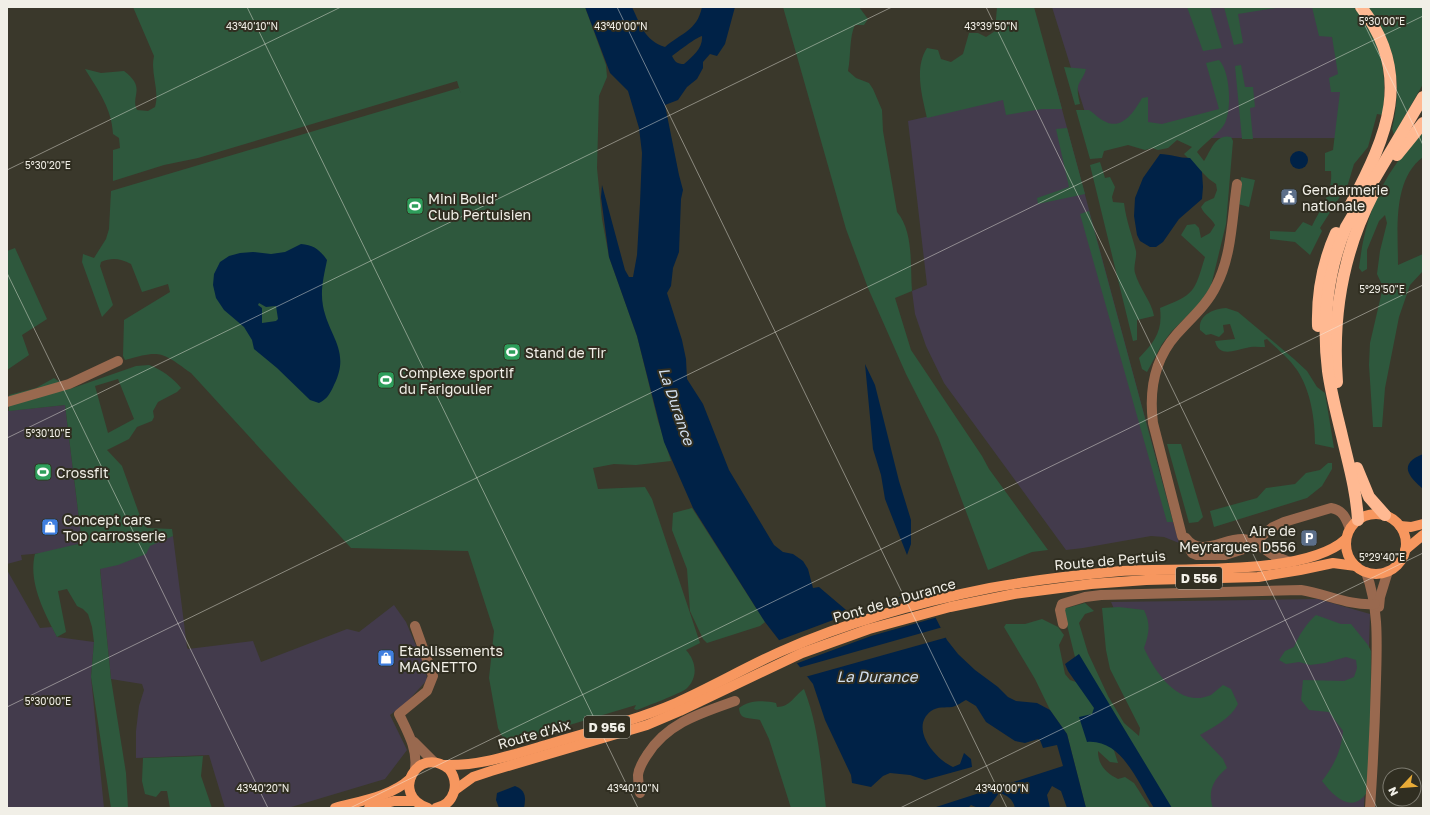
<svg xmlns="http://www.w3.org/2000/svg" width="1430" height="815" font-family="'Golos Text',sans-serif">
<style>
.industrial{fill:#433b4c}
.green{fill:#2e583d;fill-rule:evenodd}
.water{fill:#002247;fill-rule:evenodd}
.pier{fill:#3a382b}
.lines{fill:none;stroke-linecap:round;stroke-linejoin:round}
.minor{stroke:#99694f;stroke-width:10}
.major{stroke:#f7975f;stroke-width:10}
.highway{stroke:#ffb992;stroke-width:12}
.ticks{fill:none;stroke:#f1efe7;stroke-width:1;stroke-opacity:0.45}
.labels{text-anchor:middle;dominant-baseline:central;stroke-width:4;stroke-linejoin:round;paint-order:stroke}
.shield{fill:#302e21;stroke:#b7b5ac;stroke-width:1}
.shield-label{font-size:13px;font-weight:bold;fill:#f1efe7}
.poi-label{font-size:14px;fill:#f1efe7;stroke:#302e21;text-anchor:start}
.street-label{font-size:14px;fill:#f1efe7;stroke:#302e21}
.water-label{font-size:15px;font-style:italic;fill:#d2dfef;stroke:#302e21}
.ticks-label{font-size:10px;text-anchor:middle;fill:#f1efe7;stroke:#302e21;stroke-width:4;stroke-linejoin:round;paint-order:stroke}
</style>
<rect width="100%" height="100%" fill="#3a382b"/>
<g class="industrial">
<polygon points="1052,7 1322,7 1350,92 1341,138 1093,138"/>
<polygon points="1056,87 1173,522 1179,543 1164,537 1151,536 1083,548 1066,550 944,383 926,346 915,314 912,291 927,285 908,121"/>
<polygon points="65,405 82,543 44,553 21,555 22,560 7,564 7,411"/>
<polygon points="173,536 187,647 188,649 253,641 261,662 347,629 359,632 394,605 406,622 426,669 427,680 406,703 390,715 407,750 385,779 288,808 225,808 209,755 136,758 136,731 139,706 144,690 142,684 111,679 98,548"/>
<polygon points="7,570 40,628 52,627 57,637 94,642 91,677 104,808 7,808"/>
<polygon points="1318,599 1370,614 1364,808 1191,808 1180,754 1111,602"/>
</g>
<g class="green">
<path d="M133,7H585L606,65L607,77L599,96L597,168L602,219L609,257L637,336L658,421L671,461L636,465L614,464L593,468L598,489L645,487L652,499L700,643L686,650C696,661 699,677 686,689C679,694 647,706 637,710L634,709L636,705L506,744L498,728L489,678L494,631L468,551L351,548L191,373C161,351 160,350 125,360L123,356L124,320L170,292L168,284L142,292L131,264C120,259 113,257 101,262L100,266L113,305L102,317L82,262L83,254L94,258L106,239L109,229L111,191L459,88L461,94L457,81L198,158L164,165L113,181V150L120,148L119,138L113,134C112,109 98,90 85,69L101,73L124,71C147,88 130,96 137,110L148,111L155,107C160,90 150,73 154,56Z"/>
<path d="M783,7H859L868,19L864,25H855C849,37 851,57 848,71L856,78L869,83L873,89L882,110L883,131L897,212C914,232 910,266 912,291L895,298L911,350L982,456L989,469L1048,550L1032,552L988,570L938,437L906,374L868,288L846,229Z"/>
<path d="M997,7H1034L1062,109H1042L1006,115L1003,100L927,118C922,96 914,68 927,48L938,50L941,59L951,62L963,54L969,33H978L986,37L995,31Z"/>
<polygon points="1187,7 1210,7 1222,48 1203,51"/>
<polygon points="1224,7 1282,7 1238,14 1243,43 1234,45"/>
<path d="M1312,7H1354C1383,43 1387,70 1383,115L1377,114L1368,147L1354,164L1348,184L1320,228L1322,231L1310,255L1295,242L1270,239V231L1295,232L1303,222L1312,226C1321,208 1333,192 1331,171H1325V153L1333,150L1340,92H1331L1329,78L1338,74L1332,37L1319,36Z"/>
<path d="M1367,7H1423V84L1394,135L1392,129C1403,85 1396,42 1367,7Z"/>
<path d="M1219,60C1230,71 1232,108 1225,123C1221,132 1204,143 1197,152L1204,161C1211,150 1216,133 1231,137L1233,141L1226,224L1211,286L1199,304L1171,332L1162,344L1147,372L1142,369L1139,358C1154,342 1163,332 1160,308C1195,294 1194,293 1205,257L1181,235L1187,225L1195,224L1199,228L1201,238L1210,233L1215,225C1211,217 1204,215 1201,207L1205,202L1214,198L1217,190L1216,184L1209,179L1184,154L1192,147L1177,140L1168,148L1158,150L1152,148L1145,150L1128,145L1104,151L1102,158L1090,159L1076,110H1089C1094,113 1099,119 1104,121C1122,131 1134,112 1142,98L1148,97V122L1162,124L1219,109L1206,63Z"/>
<polygon points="1241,65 1245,87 1253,87 1255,107 1250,108 1253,139 1242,139 1235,66"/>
<path d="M1064,67L1086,69C1084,77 1078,83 1078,87C1077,92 1079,99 1080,104L1075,105Z"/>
<polygon points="1067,128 1085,194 1038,204 1037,198 1069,187 1056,129"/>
<path d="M1423,131V157C1392,180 1398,230 1398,265L1423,254L1422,272L1410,285L1399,317L1385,388L1382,427H1373L1369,365L1370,343L1383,287L1377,274L1380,251L1387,223L1385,215L1379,221L1367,250V269L1362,272L1359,268C1366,210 1383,174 1423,131Z"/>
<path d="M1100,162L1105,178L1110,177L1115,187L1112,197L1113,202L1124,203C1126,220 1132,235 1136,251C1137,258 1133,266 1135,273C1139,288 1152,302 1154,316L1137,320V340L1133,341L1090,165Z"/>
<polygon points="1241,177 1255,180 1249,207 1238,204"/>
<polygon points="1089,211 1173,522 1167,522 1080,214"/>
<polygon points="15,248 47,319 22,335 29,355 7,370 7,251"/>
<path d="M1226,308L1238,312L1294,359L1307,371L1317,387L1325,393L1334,448L1315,444C1315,420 1311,391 1297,370C1289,358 1277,349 1267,339L1264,340L1265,347C1259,347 1252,346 1246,348C1235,350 1219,358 1215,341L1235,339L1230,324L1223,325L1224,332L1219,337L1211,334L1206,335L1200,330C1198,315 1213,309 1226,308Z"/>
<path d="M149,365C161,369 173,378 181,388L177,392L158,402L153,411L154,417L152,421L137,427L129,439L107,450L122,466L141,519L147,528L172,529L173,536L150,546L146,554L118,565L100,569L111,679L126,773L128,808H111L91,677L94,642L92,627L88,614L83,609L77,606L67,589L58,591L66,632L57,637C44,612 28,582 35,554L82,543L65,405L9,411V395L36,388L54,378L70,389L136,366ZM118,379L134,419L108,433L95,386Z"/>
<polygon points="1167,444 1181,444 1203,517 1198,522 1189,523"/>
<polygon points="1328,463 1332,463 1332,469 1322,486 1307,498 1214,527 1210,511 1257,498 1266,488 1295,484 1306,473 1320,470"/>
<polygon points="692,508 765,622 760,626 707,643 703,639 690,611 687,569 672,530 673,513"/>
<path d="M1085,603L1094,611L1085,614L1079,623L1088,653L1108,696L1124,723L1139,736L1140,728L1110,669L1106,650L1102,608L1119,607L1144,610C1151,624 1149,634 1144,648C1155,672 1179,709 1211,695C1215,692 1219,688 1223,685L1231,689L1238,704C1230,719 1215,726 1200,735L1223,759L1227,768C1214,779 1207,790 1213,808H1157L1078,669L1063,609Z"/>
<path d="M1316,615L1341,624H1351L1368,645L1371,651L1370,787C1356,815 1337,801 1322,781C1334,765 1341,752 1343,731L1329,712L1309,710L1301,700L1303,680L1344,681L1354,677L1357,668L1356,660L1346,657L1325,663L1310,665L1299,662L1286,664L1279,660L1285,651L1294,647C1299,635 1306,624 1316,615Z"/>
<path d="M1042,619L1058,627L1064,635L1059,645L1065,674L1070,680L1079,683L1090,695L1112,744L1118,763L1110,762L1098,751C1098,765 1106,773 1118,779L1125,777L1134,783L1150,808H1086L1067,734L1050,710L1035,679L1004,627L1006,624H1025Z"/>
<path d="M804,689C819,727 821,767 826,808H791L769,739L760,720C749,717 740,721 739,708C748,700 765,700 776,703L777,707C790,707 794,696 804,689Z"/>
<polygon points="203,756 201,776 212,808 170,808 167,791 161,791 156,797 145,794 142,781 143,758"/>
</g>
<g class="water">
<path d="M585,7H632C640,24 645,41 665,47C681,33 697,31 702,7H735L725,44L717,56L710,54L703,62V68L697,79L687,87L678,100L665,105L679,175L683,190L681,199L679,252L673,268L671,286L667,293L682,340L686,359L687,379L703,404L729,470L774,545L783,552L793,554L803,561L808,569L813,588L819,587L852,615L883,608L898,598L914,591L924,595L947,640L958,654L975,670L998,687L1008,697L1016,701L1037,703L1050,710L1067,734L1086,808H1067L1061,791L1052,786L1047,795L1050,808H1015C1013,799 1007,795 999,793L989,807C982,809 977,808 971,805L968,808H933L1063,766L1057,745L1043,748L1040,740L1038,739L1025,743L1015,741L986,722L976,706L966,700C962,702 957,706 952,707C945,708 938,706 931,711C909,728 935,759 953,767L960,764L964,753L971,759L972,767L925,780L910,775L890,773L883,776L871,787L852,783L851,775L825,720L813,684L765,622L693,508L664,442L637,336L609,257L601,197L602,185L625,270L629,277H633L637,255L640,203L642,153L639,128L628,91L610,73ZM702,36C703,48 693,56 684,64C677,64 675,62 672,56C679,51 695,38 702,36Z"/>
<circle cx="1299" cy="160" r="9"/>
<path d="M1160,154C1170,154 1179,158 1190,158L1202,172L1203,187L1202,199L1179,219L1163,242L1156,247H1150L1140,241L1137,235L1134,216L1135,198L1143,178Z"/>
<path d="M301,244C314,245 320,250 327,260C324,276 320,290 323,306C329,337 351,351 334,385C330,394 327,399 319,403L310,400L277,368L254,349L252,340L244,327L224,310L216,298L213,285L214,274L220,262L229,256L240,253L253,252L271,254L285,252ZM259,303L266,307L276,306L278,319L276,321L262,323V308L258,305Z"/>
<polygon points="865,364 875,385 899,481 911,520 911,544 907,555 885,499 881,475 873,449"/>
<path d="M1423,454V489C1408,476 1398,464 1423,454Z"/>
<path d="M1079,654L1172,808H1154C1138,783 1122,739 1087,742L1079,717L1092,714L1094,708L1068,671L1065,664Z"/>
<path d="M515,786C526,790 526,798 524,808H499L496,800L497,793Z"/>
</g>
<g class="pier">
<polygon points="922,592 926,594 938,617 871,636 795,664 777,641 852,613 870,611 883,606 889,601"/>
<polygon points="943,627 948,637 805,677 798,668"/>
</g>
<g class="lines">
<g class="minor">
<path d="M1237,184C1232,217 1232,256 1216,286C1207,305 1190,319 1176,335C1154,360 1149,391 1153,423L1182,536L1192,553L1197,555H1225L1247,548L1273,527L1284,522L1331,508C1343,510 1346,518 1350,529"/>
<polyline points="7,402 69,384 118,361"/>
<path d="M1186,538C1200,558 1224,538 1243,539C1255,540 1263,549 1273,555C1279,558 1285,560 1290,562"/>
<path d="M1366,572C1379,608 1377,643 1376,680C1375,723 1373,765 1370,808"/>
<polyline points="1379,607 1380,597 1388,571"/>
<path d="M1063,624L1060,610L1062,604L1085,597L1101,595L1301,590C1327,594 1349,606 1375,604"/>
<path d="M415,626L433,676L427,691L399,714C407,731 418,749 415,769"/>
<polyline points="414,742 434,762"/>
<path d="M640,793C639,787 638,781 638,775C639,767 643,761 647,755C667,723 701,713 735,701"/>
</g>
<g class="major">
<circle cx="1376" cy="544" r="30"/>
<polyline points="1400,526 1411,527 1423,524"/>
<polyline points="1405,550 1423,535"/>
<path d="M444,765C480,766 512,755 546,745C589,732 634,721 676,703C712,687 746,667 782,651C848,622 919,602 990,588C1033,580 1077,575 1121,571C1178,567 1305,577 1346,539"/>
<polyline points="455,790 473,777 491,771 647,725 680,711 802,653 869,629 950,607 1014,594 1091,584 1146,580 1258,577 1300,570 1333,563 1356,566"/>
<path d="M335,808C360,801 390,797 410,779"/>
<polyline points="369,808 394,801 415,801"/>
<path d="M428,808C389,795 418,744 449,769C460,783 455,804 436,808"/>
</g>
<g class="highway">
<polyline points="1397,155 1423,123"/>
<path d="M1351,204C1387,136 1414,75 1361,7"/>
<path d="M1318,326C1317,293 1323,262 1336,233"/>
<path d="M1337,382C1332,317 1343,252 1373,194"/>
<polyline points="1357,468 1369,497 1385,515"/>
<path d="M1358,520C1356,489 1349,466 1342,436C1337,415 1331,393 1328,371C1322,323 1327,272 1346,227L1423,97"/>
</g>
</g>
<path class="ticks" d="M247,7L638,808M617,7L1007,808M986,7L1377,808M1356,7L1423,145M7,170L341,7M7,273L268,808M7,438L892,7M7,707L1423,16M350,808L1423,285M900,808L1423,553"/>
<defs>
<symbol id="civic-square" viewBox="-11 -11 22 22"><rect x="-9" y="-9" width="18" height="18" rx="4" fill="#5c6f8a" stroke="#302e21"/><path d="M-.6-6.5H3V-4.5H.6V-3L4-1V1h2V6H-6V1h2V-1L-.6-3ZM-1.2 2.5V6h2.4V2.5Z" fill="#fff"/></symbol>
<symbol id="stadium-square" viewBox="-11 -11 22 22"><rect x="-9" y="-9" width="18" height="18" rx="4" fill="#2e9e5b" stroke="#302e21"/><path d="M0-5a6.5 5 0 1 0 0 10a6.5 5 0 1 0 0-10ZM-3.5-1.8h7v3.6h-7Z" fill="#fff"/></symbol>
<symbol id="shop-square" viewBox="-11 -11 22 22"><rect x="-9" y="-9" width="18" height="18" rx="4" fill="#3f7fe0" stroke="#302e21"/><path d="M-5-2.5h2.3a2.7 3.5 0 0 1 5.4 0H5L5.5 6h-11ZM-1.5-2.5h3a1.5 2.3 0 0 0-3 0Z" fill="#fff"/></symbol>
<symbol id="parking-square" viewBox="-11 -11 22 22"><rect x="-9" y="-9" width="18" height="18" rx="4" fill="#5c6f8a" stroke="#302e21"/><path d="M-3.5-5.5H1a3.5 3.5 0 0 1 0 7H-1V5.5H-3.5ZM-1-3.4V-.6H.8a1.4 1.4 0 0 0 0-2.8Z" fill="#fff"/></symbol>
</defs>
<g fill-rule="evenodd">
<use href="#civic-square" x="1279" y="187" width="20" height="20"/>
<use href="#stadium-square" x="405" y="196" width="20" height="20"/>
<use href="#stadium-square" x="502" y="342" width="20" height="20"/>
<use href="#stadium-square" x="376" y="370" width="20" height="20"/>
<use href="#stadium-square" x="33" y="462" width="20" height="20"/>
<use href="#shop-square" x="40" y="517" width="20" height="20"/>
<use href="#parking-square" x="1299" y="528" width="20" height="20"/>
<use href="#shop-square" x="376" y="648" width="20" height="20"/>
</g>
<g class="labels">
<g class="shield">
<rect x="1176" y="567" width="46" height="22" rx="3"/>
<rect x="584" y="716" width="46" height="22" rx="3"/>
</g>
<g class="shield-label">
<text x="1199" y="578">D 556</text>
<text x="607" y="727">D 956</text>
</g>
<g class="poi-label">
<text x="1302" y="189">Gendarmerie<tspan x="1302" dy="16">nationale</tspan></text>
<text x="428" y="198">Mini Bolid'<tspan x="428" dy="16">Club Pertuisien</tspan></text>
<text x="525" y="352">Stand de Tir</text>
<text x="399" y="372">Complexe sportif<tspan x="399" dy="16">du Farigoulier</tspan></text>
<text x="56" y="472">Crossfit</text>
<text x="63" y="519">Concept cars -<tspan x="63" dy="16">Top carrosserie</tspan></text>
<text x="1296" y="530" text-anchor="end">Aire de<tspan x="1296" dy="16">Meyrargues D556</tspan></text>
<text x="399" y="650">Etablissements<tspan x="399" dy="16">MAGNETTO</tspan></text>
</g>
<g class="street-label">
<text transform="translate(1110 560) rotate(-5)">Route de Pertuis</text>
<text transform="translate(894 600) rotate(-16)">Pont de la Durance</text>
<text transform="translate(534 734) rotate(-16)">Route d'Aix</text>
</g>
<g class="water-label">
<text transform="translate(677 406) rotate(71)">La Durance</text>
<text x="877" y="676">La Durance</text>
</g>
</g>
<g class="ticks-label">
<text x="1382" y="25">5°30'00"E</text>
<text x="252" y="30">43°40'10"N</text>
<text x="621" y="30">43°40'00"N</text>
<text x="991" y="30">43°39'50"N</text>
<text x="48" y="169">5°30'20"E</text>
<text x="1382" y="293">5°29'50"E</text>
<text x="48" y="437">5°30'10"E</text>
<text x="1382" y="561">5°29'40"E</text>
<text x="48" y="705">5°30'00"E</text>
<text x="263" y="792">43°40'20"N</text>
<text x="633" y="792">43°40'10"N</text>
<text x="1002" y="792">43°40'00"N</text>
</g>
<rect width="1430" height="815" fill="none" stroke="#f1efe7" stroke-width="16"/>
<g transform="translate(1402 787) rotate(244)"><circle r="19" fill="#302e21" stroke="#7d7b70"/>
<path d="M0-3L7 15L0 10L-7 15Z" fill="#e8ab37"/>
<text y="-6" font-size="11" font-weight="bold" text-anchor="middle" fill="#f1efe7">N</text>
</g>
</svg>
